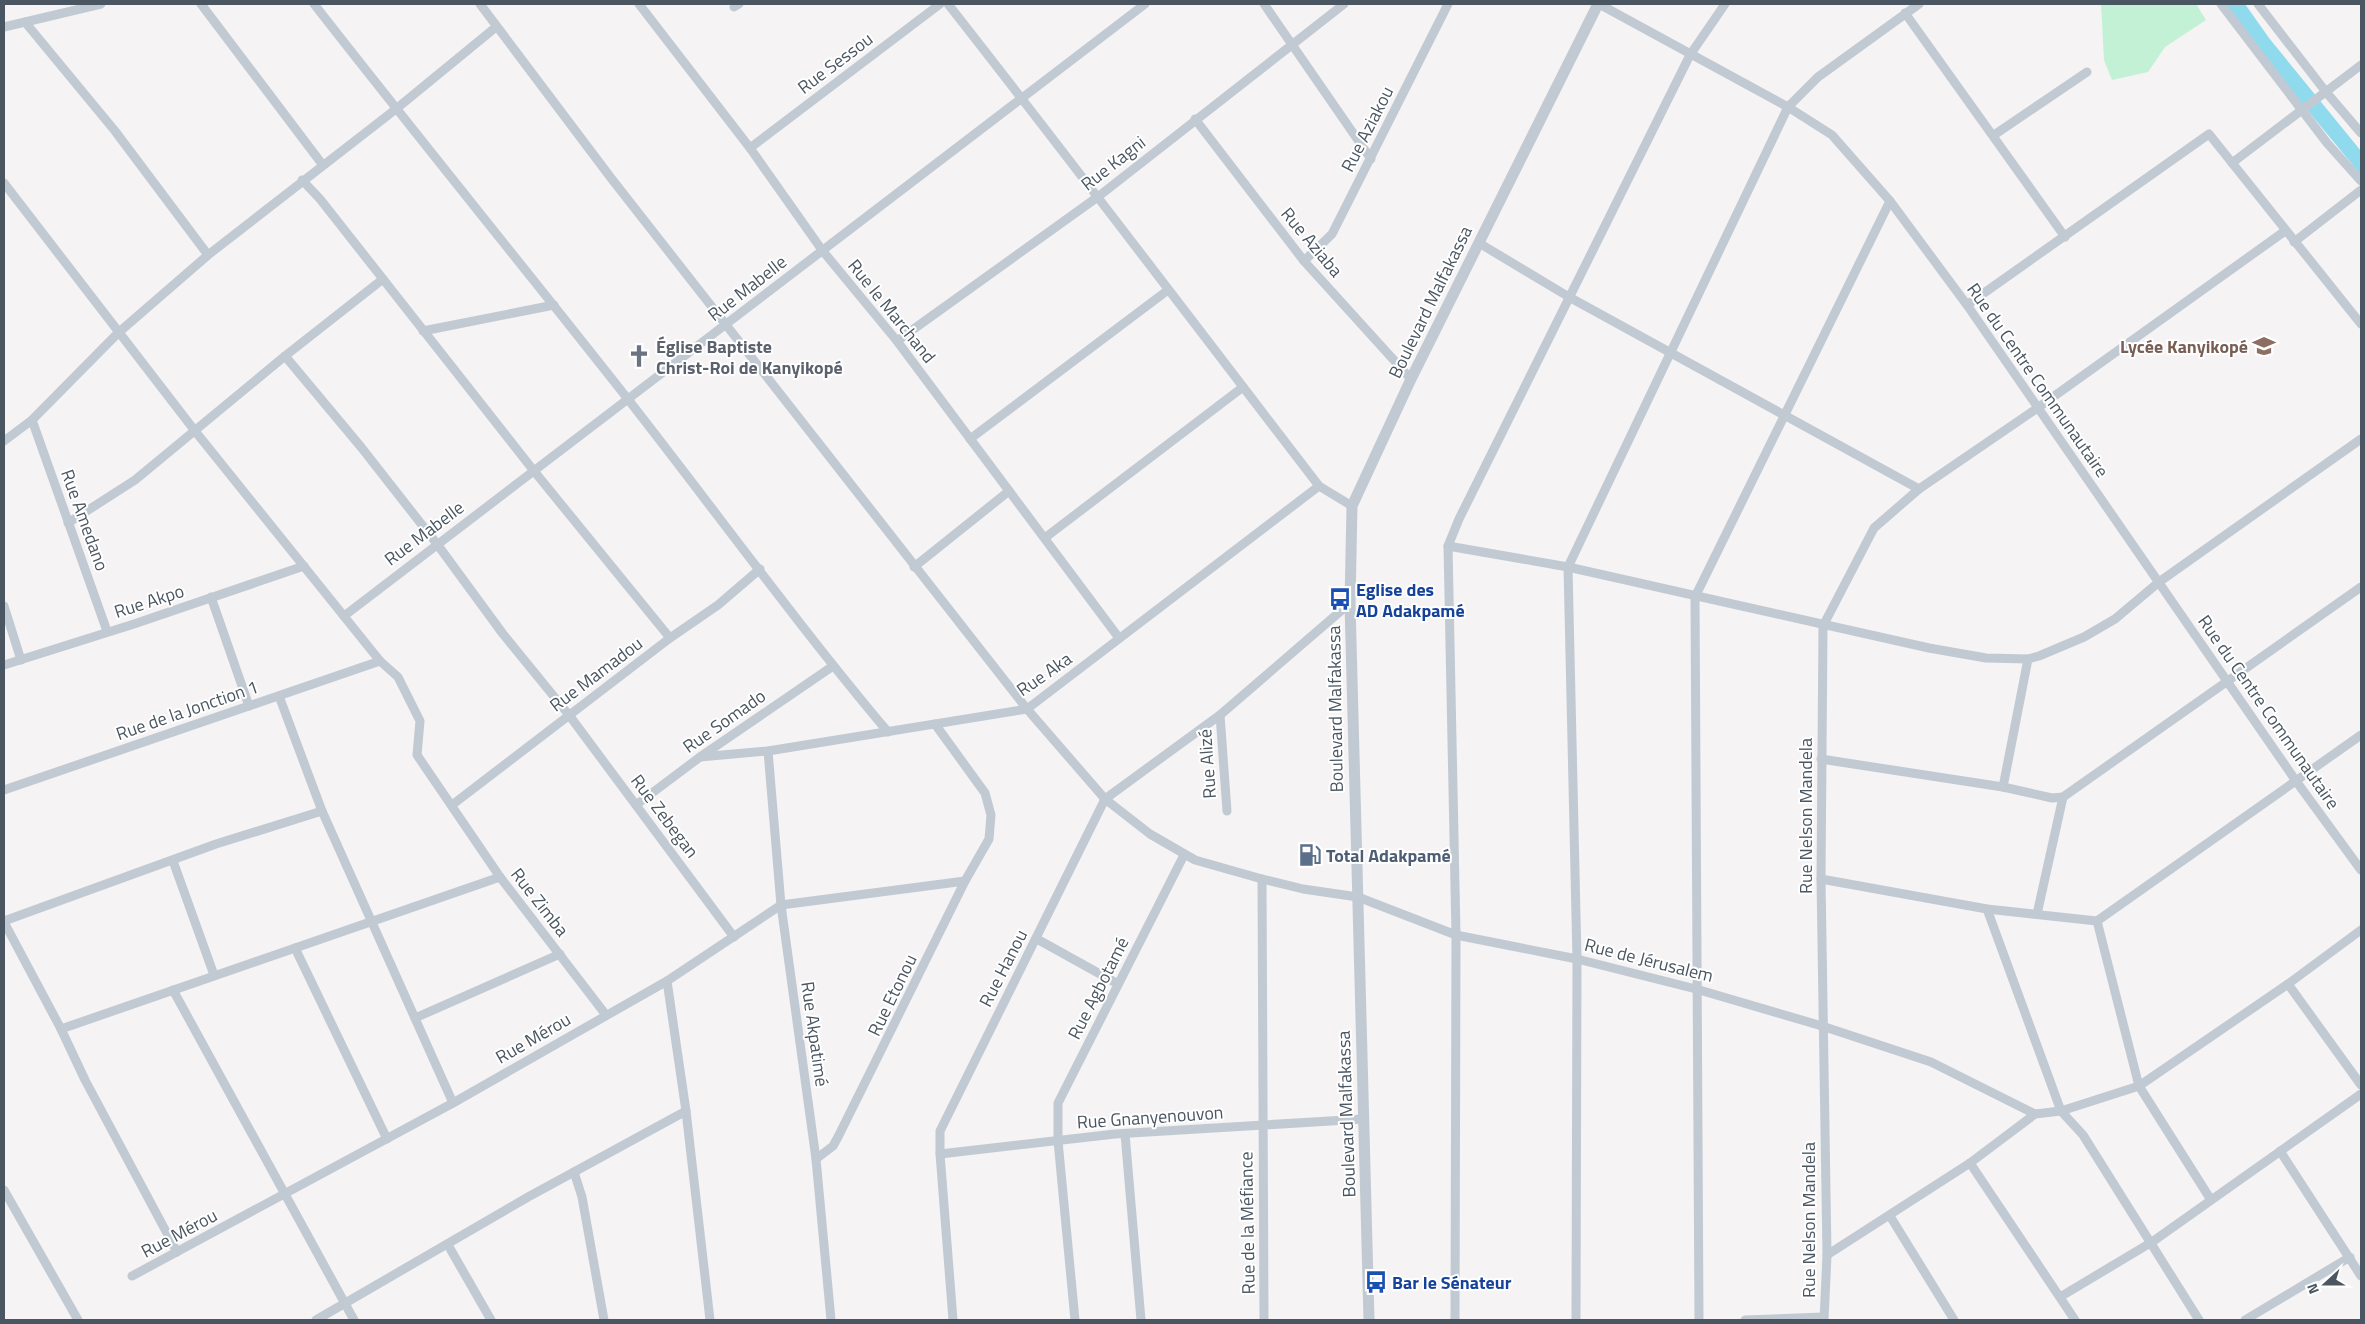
<svg xmlns="http://www.w3.org/2000/svg" width="2365" height="1324" font-family="'Titillium Web',sans-serif">
<style>
.green{fill:#c3f1d5}
.water{fill:#90daee}
.lines{fill:none;stroke-linecap:round;stroke-linejoin:round}
.minor{stroke:#c1cad2;stroke-width:9}
.tertiary{stroke:#c1cad2;stroke-width:11}
.labels{text-anchor:middle;dominant-baseline:central;stroke-width:4;stroke-linejoin:round;paint-order:stroke}
.street-label{font-size:18px;fill:#4a5661;stroke:#fff}
.worship-label{font-size:18px;font-weight:bold;fill:#5b616d;stroke:#fff;text-anchor:start}
.education-label{font-size:18px;font-weight:bold;fill:#785e54;stroke:#fff;text-anchor:end}
.transit-label{font-size:18px;font-weight:bold;fill:#164399;stroke:#fff;text-anchor:start}
.service-label{font-size:18px;font-weight:bold;fill:#4e5e75;stroke:#fff;text-anchor:start}
</style>
<rect width="100%" height="100%" fill="#f5f3f3"/>
<polygon class="green" points="2101,4 2196,4 2206,20 2165,47 2148,72 2112,80 2104,60"/>
<polygon class="water" points="2226,4 2245,4 2269,38 2361,151 2361,175 2261,54"/>
<g class="lines">
<g class="minor">
<polyline points="201,4 322,164"/>
<path d="M314,4C417,136 523,266 627,398C714,509 797,624 888,732"/>
<polyline points="480,4 611,178 1027,709 1105,799 1150,834 1195,860 1262,879 1303,889 1358,897 1456,935 1577,959 1696,989 1822,1026 1931,1062 2035,1114"/>
<polyline points="639,4 750,148 822,250 897,341 1119,638"/>
<path d="M948,4C1073,163 1195,325 1319,486L1352,506"/>
<polyline points="1264,4 1371,159"/>
<polyline points="1599,4 1788,107 1832,135 1890,201 1967,305 2296,781 2361,870"/>
<polyline points="2221,4 2327,143 2361,181"/>
<polyline points="2258,4 2326,92 2361,133"/>
<polyline points="734,7 739,4"/>
<polyline points="1905,13 2065,237"/>
<polyline points="25,22 115,131 208,255"/>
<polyline points="4,27 101,4"/>
<polyline points="1195,119 1304,261 1411,379"/>
<polyline points="1994,135 2087,72"/>
<polyline points="750,148 940,4"/>
<polyline points="2232,163 2361,65"/>
<polyline points="302,180 320,199 534,471 670,638"/>
<polyline points="4,183 195,431 380,661 398,677 420,721 417,755 500,877 606,1015"/>
<polyline points="2294,242 2361,190"/>
<polyline points="1479,243 1569,297 1919,489"/>
<polyline points="1304,261 1332,234 1448,4"/>
<polyline points="1967,305 2209,134 2361,324"/>
<polyline points="423,331 554,305"/>
<polyline points="897,341 1099,196 1344,4"/>
<polyline points="285,356 361,447 437,544 503,634 569,715 734,937"/>
<polyline points="32,420 107,631"/>
<polyline points="970,439 1168,290"/>
<polyline points="4,441 32,420 118,333 208,255 396,109 496,27"/>
<polyline points="68,523 135,480 285,356 383,279"/>
<polyline points="1046,537 1243,387"/>
<polyline points="1448,546 1568,567 1929,648 1986,658 2028,659 2039,656 2084,637 2115,619 2159,582 2361,439"/>
<polyline points="914,567 1009,491"/>
<polyline points="211,597 249,706"/>
<polyline points="4,606 21,660"/>
<polyline points="344,616 1145,4"/>
<polyline points="4,665 134,624 304,566"/>
<polyline points="279,696 322,811 453,1103"/>
<polyline points="1220,715 1227,811"/>
<polyline points="768,751 781,905 816,1159 831,1320"/>
<polyline points="700,757 768,751 1027,709 1319,486"/>
<polyline points="1821,759 2003,787 2052,798 2063,797 2361,587"/>
<polyline points="2003,787 2028,659"/>
<polyline points="4,790 380,661"/>
<polyline points="452,805 670,638 718,605 760,569"/>
<polyline points="636,805 700,757 833,666"/>
<polyline points="173,861 214,975"/>
<polyline points="1262,879 1264,1320"/>
<polyline points="1821,879 1987,909 2097,921 2361,735"/>
<polyline points="1987,909 2061,1111 2083,1135 2199,1320"/>
<polyline points="2037,914 2063,797"/>
<polyline points="4,921 216,844 322,811"/>
<polyline points="2097,921 2139,1086 2211,1200"/>
<polyline points="4,922 61,1029 85,1080 177,1252"/>
<polyline points="1037,939 1118,984"/>
<polyline points="295,948 387,1139"/>
<polyline points="667,981 686,1111 710,1320"/>
<polyline points="2288,984 2361,1085"/>
<polyline points="173,990 354,1320"/>
<polyline points="415,1018 560,954"/>
<polyline points="61,1029 500,877"/>
<polyline points="1125,1134 1141,1320"/>
<polyline points="2280,1151 2361,1276"/>
<polyline points="940,1154 1115,1134 1363,1119"/>
<polyline points="816,1159 833,1146 838,1137 965,881 989,839 991,815 985,793 935,724"/>
<polyline points="1970,1163 2075,1320"/>
<polyline points="574,1172 582,1197 604,1320"/>
<polyline points="4,1190 78,1320"/>
<polyline points="1890,1216 1954,1320"/>
<polyline points="448,1245 491,1320"/>
<polyline points="1827,1255 1970,1163 2035,1114 2061,1111 2139,1086 2288,984 2361,930"/>
<polyline points="132,1276 453,1103 667,981 781,905 965,881"/>
<polyline points="2060,1297 2152,1242 2361,1094"/>
<polyline points="316,1320 528,1197 686,1111"/>
<polyline points="953,1320 940,1154 940,1131 1105,799 1220,715 1350,603"/>
<polyline points="1075,1320 1058,1141 1058,1103 1184,855"/>
<polyline points="1455,1320 1456,935 1448,546 1459,519 1690,55 1725,4"/>
<polyline points="1576,1320 1577,959 1568,567 1788,107 1818,77 1919,4"/>
<polyline points="1699,1320 1695,597 1890,201"/>
<polyline points="1745,1320 1823,1317"/>
<polyline points="1824,1320 1827,1255 1821,879 1823,626 1874,528 1919,489 2039,407 2285,231"/>
<polyline points="2245,1320 2350,1257"/>
</g>
<polyline class="tertiary" points="1369,1320 1350,603 1352,506 1411,379 1598,4"/>
</g>
<defs>
<symbol id="school-bare" viewBox="-9 -9 18 18"><path d="M0-5L7-2L0 1L-7-2ZM-4 1L0 2.5L4 1V4Q0 6-4 4Z" fill="#8d6e63" stroke="#fff" stroke-width="2.5" paint-order="stroke"/></symbol>
<symbol id="church-bare" viewBox="-9 -9 18 18"><path d="M-1.2-6h2.4v3.5h3.3v2.4h-3.3V6h-2.4V-.1h-3.3v-2.4h3.3Z" fill="#6b7280" stroke="#fff" stroke-width="2.5" paint-order="stroke"/></symbol>
<symbol id="bus-bare" viewBox="-9 -9 18 18"><path d="M-5-6H5V4H4V6H2V4H-2V6H-4V4H-5ZM-3.5-4V0h7V-4ZM-3.5 1.2v1.5H-2V1.2ZM2 1.2v1.5H3.5V1.2Z" fill="#1a4fb4" stroke="#fff" stroke-width="2.5" paint-order="stroke"/></symbol>
<symbol id="fuel-bare" viewBox="-9 -9 18 18"><path d="M-5.5-6h7V0h2V4h1.3V-2.5L3-4.5l.8-.8L6-3V5H2.5V1h-1V6h-7ZM-4.2-4.7v3.2H.2V-4.7Z" fill="#5c6f8a" stroke="#fff" stroke-width="2.5" paint-order="stroke"/></symbol>
</defs>
<g fill-rule="evenodd">
<use href="#school-bare" x="2248" y="330" width="32" height="32"/>
<use href="#church-bare" x="623" y="340" width="32" height="32"/>
<use href="#bus-bare" x="1324" y="583" width="32" height="32"/>
<use href="#fuel-bare" x="1294" y="839" width="32" height="32"/>
<use href="#bus-bare" x="1360" y="1266" width="32" height="32"/>
</g>
<g class="labels">
<g class="street-label">
<text transform="translate(835 63) rotate(-37)">Rue Sessou</text>
<text transform="translate(1367 129) rotate(-63)">Rue Aziakou</text>
<text transform="translate(1113 163) rotate(-38)">Rue Kagni</text>
<text transform="translate(1312 242) rotate(50)">Rue Aziaba</text>
<text transform="translate(747 288) rotate(-38)">Rue Mabelle</text>
<text transform="translate(1430 302) rotate(-64)">Boulevard Malfakassa</text>
<text transform="translate(892 311) rotate(51)">Rue le Marchand</text>
<text transform="translate(2038 380) rotate(55)">Rue du Centre Communautaire</text>
<text transform="translate(85 520) rotate(70)">Rue Amedano</text>
<text transform="translate(424 533) rotate(-37)">Rue Mabelle</text>
<text transform="translate(149 601) rotate(-18)">Rue Akpo</text>
<text transform="translate(596 674) rotate(-37)">Rue Mamadou</text>
<text transform="translate(1044 674) rotate(-35)">Rue Aka</text>
<text transform="translate(1335 709) rotate(-91)">Boulevard Malfakassa</text>
<text transform="translate(187 710) rotate(-19)">Rue de la Jonction 1</text>
<text transform="translate(2269 712) rotate(55)">Rue du Centre Communautaire</text>
<text transform="translate(724 721) rotate(-35)">Rue Somado</text>
<text transform="translate(1207 764) rotate(-94)">Rue Alizé</text>
<text transform="translate(665 816) rotate(53)">Rue Zebegan</text>
<text transform="translate(1805 816) rotate(-90)">Rue Nelson Mandela</text>
<text transform="translate(540 902) rotate(52)">Rue Zimba</text>
<text transform="translate(1649 960) rotate(14)">Rue de Jérusalem</text>
<text transform="translate(1003 968) rotate(-63)">Rue Hanou</text>
<text transform="translate(1098 988) rotate(-63)">Rue Agbotamé</text>
<text transform="translate(892 995) rotate(-64)">Rue Etonou</text>
<text transform="translate(815 1034) rotate(82)">Rue Akpatimé</text>
<text transform="translate(533 1038) rotate(-30)">Rue Mérou</text>
<text transform="translate(1346 1114) rotate(-92)">Boulevard Malfakassa</text>
<text transform="translate(1150 1117) rotate(-4)">Rue Gnanyenouvon</text>
<text transform="translate(1808 1220) rotate(-90)">Rue Nelson Mandela</text>
<text transform="translate(1247 1223) rotate(-91)">Rue de la Méfiance</text>
<text transform="translate(179 1233) rotate(-28)">Rue Mérou</text>
</g>
<g class="worship-label">
<text x="656" y="346">Église Baptiste<tspan x="656" dy="21">Christ-Roi de Kanyikopé</tspan></text>
</g>
<g class="education-label">
<text x="2248" y="346">Lycée Kanyikopé</text>
</g>
<g class="transit-label">
<text x="1356" y="589">Eglise des<tspan x="1356" dy="21">AD Adakpamé</tspan></text>
<text x="1392" y="1282">Bar le Sénateur</text>
</g>
<g class="service-label">
<text x="1326" y="855">Total Adakpamé</text>
</g>
</g>
<rect width="2365" height="1324" fill="none" stroke="#4a5661" stroke-width="10"/>
<g transform="translate(2325 1284) rotate(249)" stroke="#ffffff" stroke-width="4" paint-order="stroke">
<path d="M0-4L9 19L0 12L-9 19Z" fill="#4a5661"/>
<text y="-8" font-size="14" font-weight="bold" text-anchor="middle" fill="#4a5661">N</text>
</g>
</svg>
